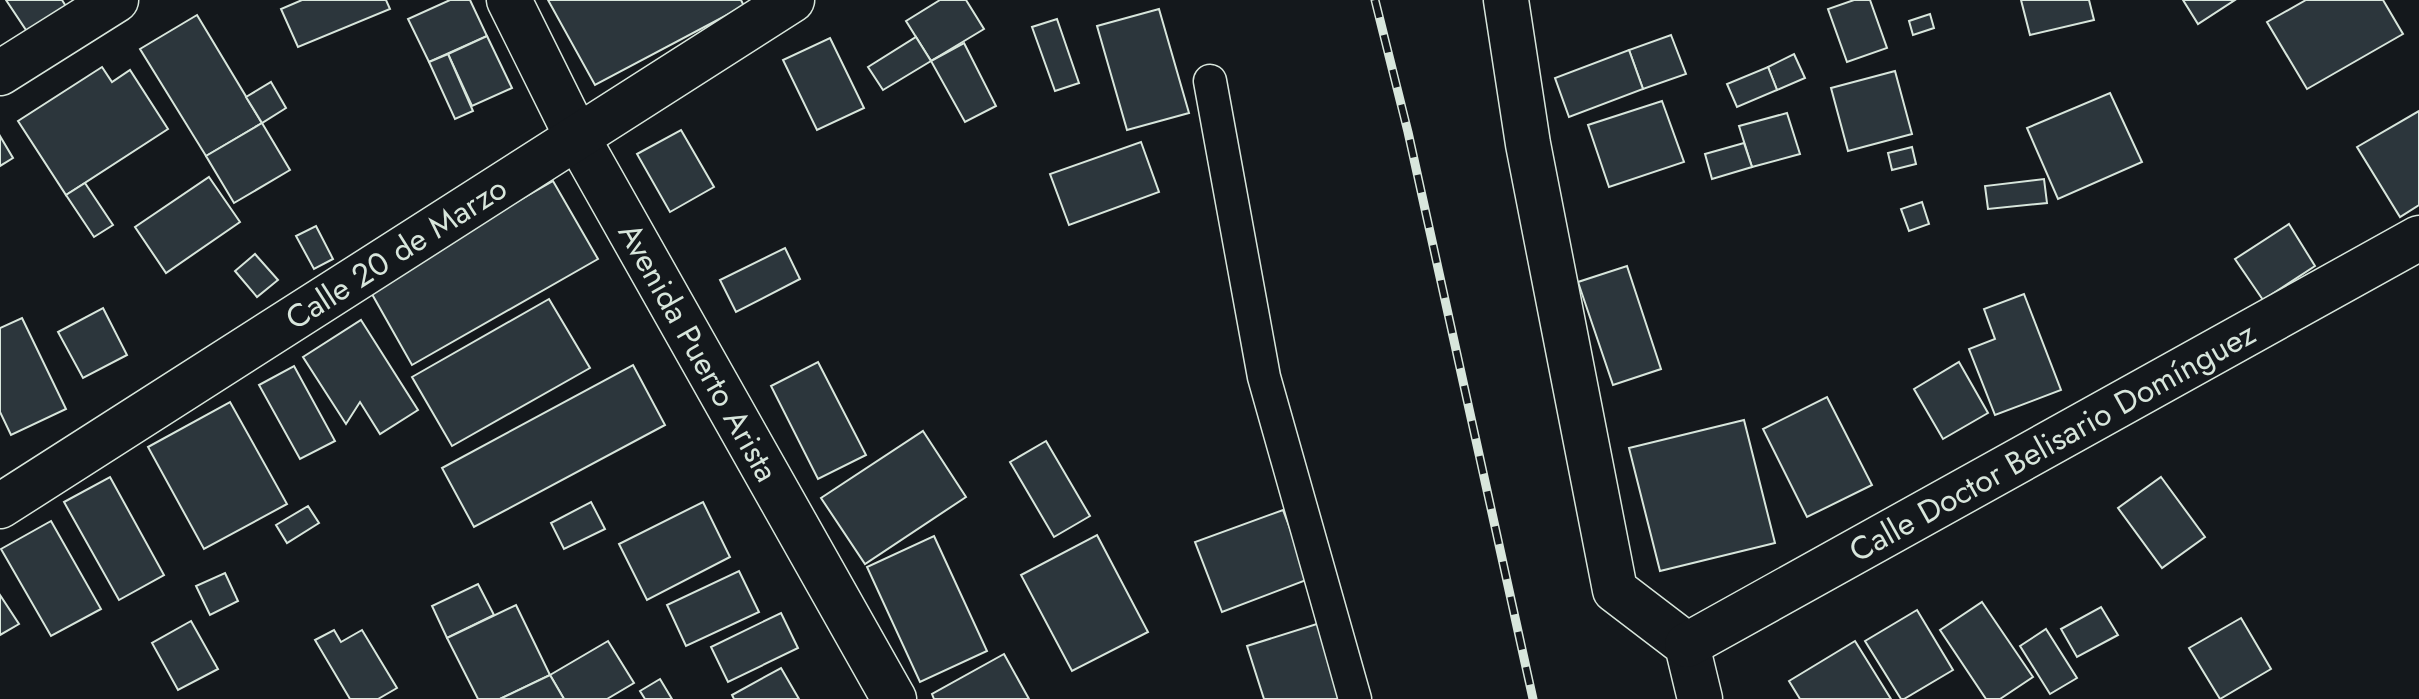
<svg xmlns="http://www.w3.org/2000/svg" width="2419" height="699" font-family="Jost,sans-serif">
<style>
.building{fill:#2c363c;stroke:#d8e6dc;stroke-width:2}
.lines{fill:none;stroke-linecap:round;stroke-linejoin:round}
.pedestrian-casing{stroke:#d8e6dc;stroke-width:35}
.minor-casing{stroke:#d8e6dc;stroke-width:47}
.pedestrian{stroke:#14181c;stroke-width:32}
.minor{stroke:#14181c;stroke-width:44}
.rail-casing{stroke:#d8e6dc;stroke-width:9}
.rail{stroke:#14181c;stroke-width:6;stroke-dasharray:18;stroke-linecap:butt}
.labels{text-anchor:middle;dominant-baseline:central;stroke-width:6;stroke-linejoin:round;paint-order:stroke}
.street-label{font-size:32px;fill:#d8e6dc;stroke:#14181c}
</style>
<rect width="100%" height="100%" fill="#14181c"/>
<g class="building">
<polygon points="6,0 62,0 67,8 30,36"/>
<polygon points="302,0 386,0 390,9 298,47 281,9"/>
<polygon points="450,0 470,0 487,36 429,62 408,19"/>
<polygon points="548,0 741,0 744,6 595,85"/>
<polygon points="940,0 966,0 984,29 931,61 906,21"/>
<polygon points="1854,0 1870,0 1887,48 1847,62 1828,9"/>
<polygon points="2021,0 2089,0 2094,20 2030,35"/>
<polygon points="2183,0 2235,0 2198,24"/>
<polygon points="2306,0 2383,0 2403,34 2307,89 2267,22"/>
<polygon points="1159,9 1189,113 1127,130 1097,26"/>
<polygon points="1930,14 1934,28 1913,35 1909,21"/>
<polygon points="197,15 262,123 206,156 140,49"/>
<polygon points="1057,19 1079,83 1055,91 1032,27"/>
<polygon points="1671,35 1686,74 1643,89 1629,50"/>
<polygon points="487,36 512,88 472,106 448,54"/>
<polygon points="916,37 931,61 883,90 868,67"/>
<polygon points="830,38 864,108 817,130 783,60"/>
<polygon points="964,43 996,106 965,122 931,61"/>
<polygon points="1629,50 1643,89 1569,117 1555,78"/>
<polygon points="448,54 473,111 455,119 429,62"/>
<polygon points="1794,54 1805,78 1777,90 1768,67"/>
<polygon points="102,67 112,82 130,70 168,129 66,195 18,121"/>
<polygon points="1768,67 1777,90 1737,107 1727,84"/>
<polygon points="1895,71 1912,134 1848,151 1831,88"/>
<polygon points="271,82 286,108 262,123 246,97"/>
<polygon points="2110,93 2142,162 2058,199 2027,128"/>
<polygon points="1662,101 1684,162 1609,187 1588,125"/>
<polygon points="2419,111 2419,205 2400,217 2357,147"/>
<polygon points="1787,113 1800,154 1752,167 1739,126"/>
<polygon points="262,123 290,170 234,203 206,156"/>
<polygon points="681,130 714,187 670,212 637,154"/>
<polygon points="0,136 13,158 0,166"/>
<polygon points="1141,142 1159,192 1069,225 1050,174"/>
<polygon points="1744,143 1752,167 1712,179 1705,154"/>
<polygon points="1912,147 1916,164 1892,170 1888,153"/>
<polygon points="209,177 240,222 166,273 135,227"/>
<polygon points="2044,179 2047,203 1988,209 1985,186"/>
<polygon points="553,181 598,259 412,365 368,287"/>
<polygon points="85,183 113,225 94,237 66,195"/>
<polygon points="1922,202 1929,224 1909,231 1901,209"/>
<polygon points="2289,224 2315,266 2263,300 2235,259"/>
<polygon points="316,226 333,259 314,269 296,236"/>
<polygon points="785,248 800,279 736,312 720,280"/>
<polygon points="255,254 278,280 257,297 235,271"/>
<polygon points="1627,266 1661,369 1613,385 1578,282"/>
<polygon points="2024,294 2061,390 1995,415 1969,349 1995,339 1984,309"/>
<polygon points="549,299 590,368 452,446 412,377"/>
<polygon points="103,308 127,355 83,378 58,332"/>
<polygon points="22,318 66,409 11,435 0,412 0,328"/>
<polygon points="361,320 418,410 380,434 360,402 346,424 303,357"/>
<polygon points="818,362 866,455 818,479 771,386"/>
<polygon points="1959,362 1988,413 1943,439 1914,389"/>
<polygon points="633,365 665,425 474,527 442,468"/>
<polygon points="294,366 335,441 300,459 259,385"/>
<polygon points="1827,397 1872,485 1807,517 1763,429"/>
<polygon points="230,402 287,504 204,549 148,447"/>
<polygon points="1744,420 1775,543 1660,571 1629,448"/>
<polygon points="923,431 966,497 865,564 821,498"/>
<polygon points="1046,441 1090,516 1054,537 1010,462"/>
<polygon points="110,477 164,575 119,600 64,502"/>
<polygon points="2161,477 2205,537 2162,568 2118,508"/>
<polygon points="591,502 605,529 564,549 551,523"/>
<polygon points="703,502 730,557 647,600 619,544"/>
<polygon points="308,506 319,523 287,543 276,525"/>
<polygon points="1283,510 1309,579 1222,612 1195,542"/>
<polygon points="51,521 101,609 51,636 1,549"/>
<polygon points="1097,535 1148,632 1072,671 1021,575"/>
<polygon points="934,536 987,651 920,682 867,567"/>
<polygon points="739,571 759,612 686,646 667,605"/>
<polygon points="225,573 238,601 210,615 196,586"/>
<polygon points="478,584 494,615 447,638 432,606"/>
<polygon points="0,595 19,624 0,635"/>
<polygon points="1982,602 2033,677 2000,699 1986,699 1940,630"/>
<polygon points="516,605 550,675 500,699 478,699 447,638"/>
<polygon points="2101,607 2118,635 2077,657 2061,629"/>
<polygon points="1917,610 1953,670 1904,699 1901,699 1865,641"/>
<polygon points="781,613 798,648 728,682 711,647"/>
<polygon points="2241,618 2271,669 2220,699 2189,648"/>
<polygon points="191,621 218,669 178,690 152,643"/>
<polygon points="1320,623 1345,699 1264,699 1247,646"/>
<polygon points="2046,629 2077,678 2050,694 2020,646"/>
<polygon points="334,630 341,642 362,630 397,688 378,699 350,699 315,640"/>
<polygon points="608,641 634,683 607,699 564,699 550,675"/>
<polygon points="1855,641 1891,699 1800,699 1789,681"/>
<polygon points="1004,654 1029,699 934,699 932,694"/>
<polygon points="781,668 799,699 734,699 732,695"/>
<polygon points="550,675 564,699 500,699"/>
<polygon points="660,679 672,699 645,699 640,691"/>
</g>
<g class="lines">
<defs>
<polyline id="pedestrian" points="1210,81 1264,377 1355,699"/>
<g id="minor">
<path id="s1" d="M509,0L577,137L894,699"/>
<polyline points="1506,0 1528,144 1615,590 1687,645 1700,699"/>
<polyline points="0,73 116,0"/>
<path id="s2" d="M0,506L792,0"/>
<path id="s3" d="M1687,645L2419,238"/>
</g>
</defs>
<use href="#pedestrian" class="pedestrian-casing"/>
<use href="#minor" class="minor-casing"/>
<use href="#pedestrian" class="pedestrian"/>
<use href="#minor" class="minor"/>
<defs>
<polyline id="rail" points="1375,0 1408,132 1533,699"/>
</defs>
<use href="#rail" class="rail-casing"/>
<use href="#rail" class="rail"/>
</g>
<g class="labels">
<g class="street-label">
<text stroke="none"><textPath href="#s2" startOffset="470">Calle 20 de Marzo</textPath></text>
<text stroke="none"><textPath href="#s1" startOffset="400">Avenida Puerto Arista</textPath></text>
<text stroke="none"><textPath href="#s3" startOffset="418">Calle Doctor Belisario Domínguez</textPath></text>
</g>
</g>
</svg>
